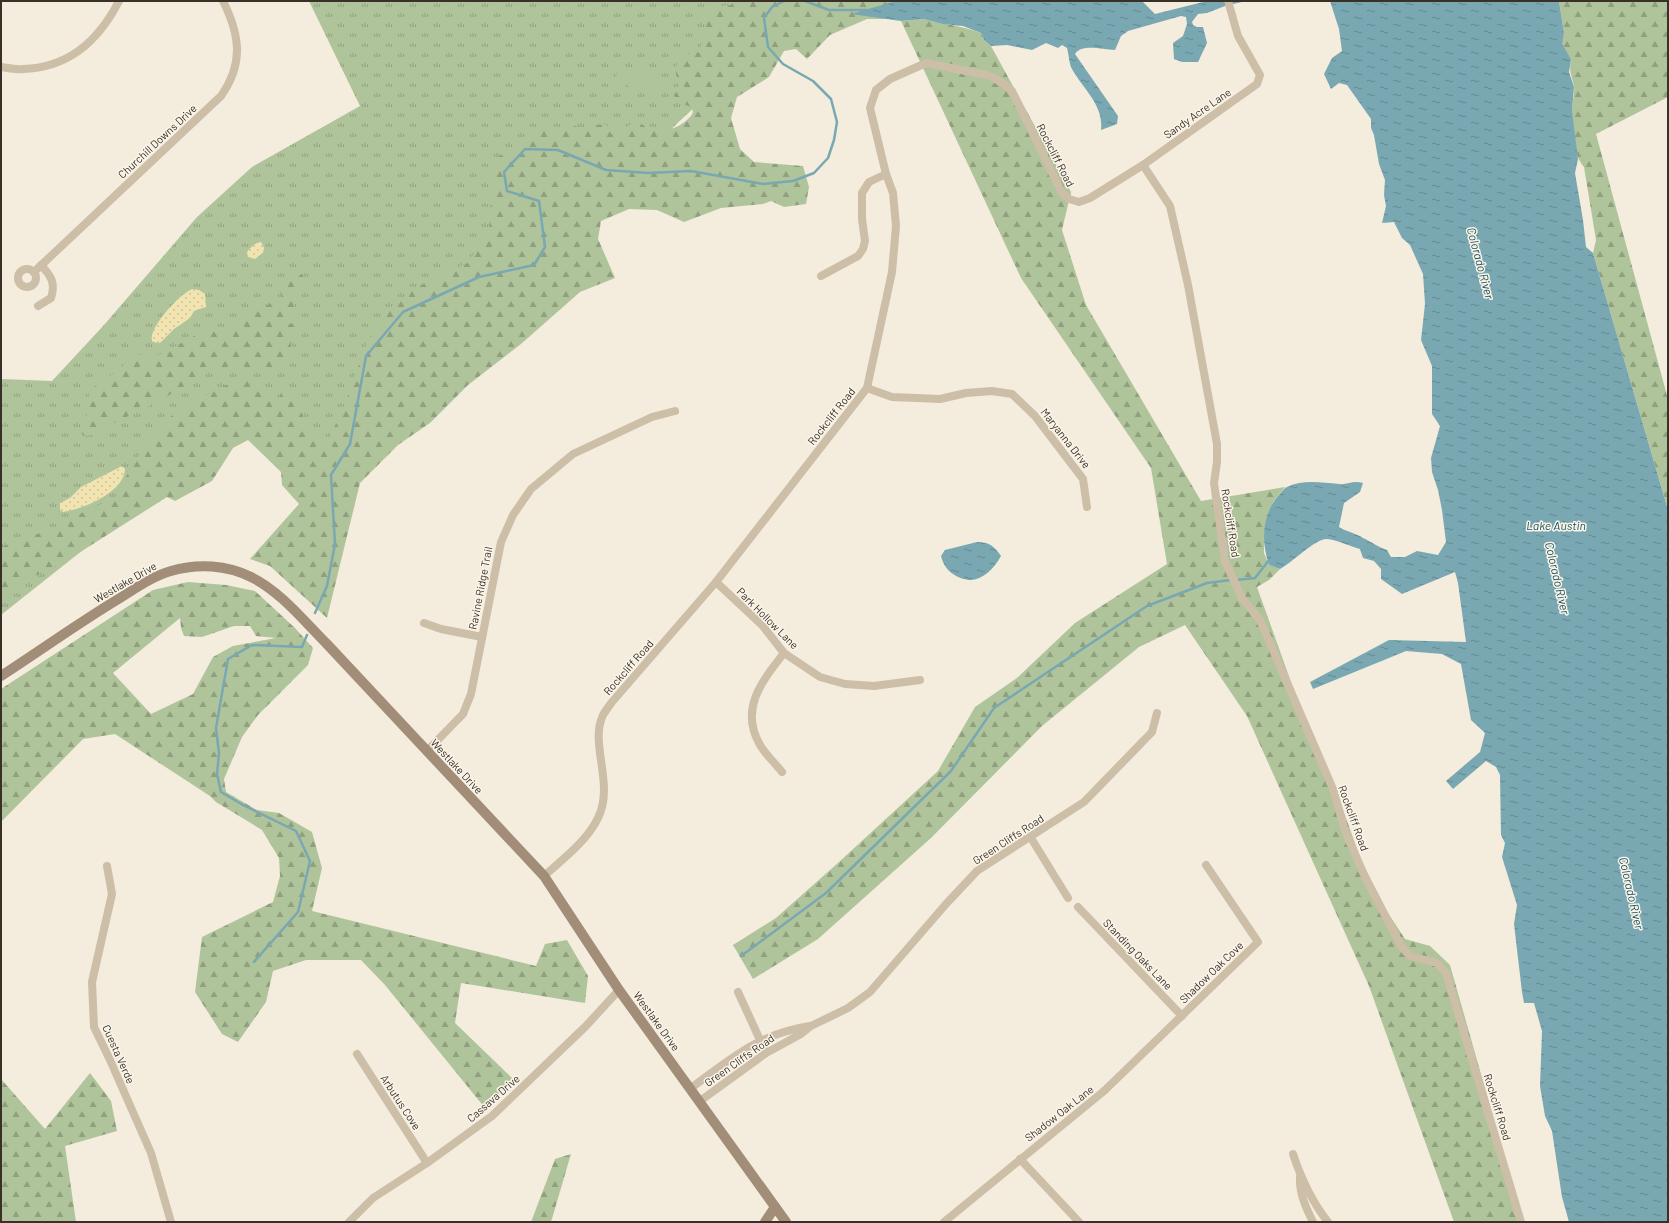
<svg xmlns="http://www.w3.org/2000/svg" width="1669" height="1223" font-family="Barlow,sans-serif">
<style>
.grass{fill:url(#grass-tufts)}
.forest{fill:url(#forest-firs);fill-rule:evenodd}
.sand{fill:url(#sand-dots)}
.garden{fill:#b0c49b}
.water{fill:url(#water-ripples)}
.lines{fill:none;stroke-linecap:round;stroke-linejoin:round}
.stream{stroke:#79a8b3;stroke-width:2.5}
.street{stroke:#cdbea7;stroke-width:8}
.secondary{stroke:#a18d78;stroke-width:10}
.labels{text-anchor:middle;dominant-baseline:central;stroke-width:3;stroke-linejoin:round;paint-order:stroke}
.street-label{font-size:11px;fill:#393028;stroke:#fbf5e9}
.water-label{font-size:12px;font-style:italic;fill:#1b4f5d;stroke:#fbf5e9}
</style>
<defs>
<pattern id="grass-tufts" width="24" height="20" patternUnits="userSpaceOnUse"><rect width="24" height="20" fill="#b0c49b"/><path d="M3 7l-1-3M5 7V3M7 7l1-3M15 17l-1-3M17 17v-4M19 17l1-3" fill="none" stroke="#90a07e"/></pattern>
<pattern id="forest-firs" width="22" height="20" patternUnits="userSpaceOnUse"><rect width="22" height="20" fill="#b0c49b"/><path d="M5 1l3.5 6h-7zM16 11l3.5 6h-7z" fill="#90a07e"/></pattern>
<pattern id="sand-dots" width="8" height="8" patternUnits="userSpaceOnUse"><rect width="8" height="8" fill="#f1e4b1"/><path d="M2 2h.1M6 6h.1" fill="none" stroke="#cfc498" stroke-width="1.8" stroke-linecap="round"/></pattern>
<pattern id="water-ripples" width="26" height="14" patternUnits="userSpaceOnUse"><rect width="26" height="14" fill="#79a8b3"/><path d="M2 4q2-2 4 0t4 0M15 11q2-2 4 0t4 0" fill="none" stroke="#648992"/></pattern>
</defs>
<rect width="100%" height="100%" fill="#f4ecdc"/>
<polygon class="grass" points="309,1 808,1 328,450 248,419 1,615 1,379 52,381 104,325 197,217 252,167 360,106"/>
<g class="forest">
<path d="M734,1H925L896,19H867L830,35L807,59L796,49L784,51L769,77L737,97L731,118L740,149L754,162L803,166L809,187L806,204L784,207L771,201L763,204L721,208L684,222L657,210L629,209L601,221L598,239L615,278L580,292L521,344L468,385L430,423L398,445L360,483L327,618L270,566L250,559L299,504L282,485L281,472L248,440L233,448L212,481L175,501L167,497L63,563L1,591V547L54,528L66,520L113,499L119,493L122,483L147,443L170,417L192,402L236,380H246L266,390L268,395L279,397L285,390L288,392L303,415V421L314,431L318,439L328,441L346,401L366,345L371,335L376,330L381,329L384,323L383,317C388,309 391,305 399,303C403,290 456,268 470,262L478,244L489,229L494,161L499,156L512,152L531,134L540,129L553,130L573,125L581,128L592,125L607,124L609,131L613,135C619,132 635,118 643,125C645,126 646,128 648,129C666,130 676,131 689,118C693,114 694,112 691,107L676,101L674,95C683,86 676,79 675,68L683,55L700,52L708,8L731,5Z"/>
<path d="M1559,1H1668V97L1596,134L1668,399V510L1593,253L1596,240L1584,167C1572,153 1572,129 1572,111C1572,103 1575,94 1574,86C1571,73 1569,73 1571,59L1561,44L1564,33Z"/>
<path d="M924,19C943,24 962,26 981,33L984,40L991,46L1071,192L1062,230L1086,305L1201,501L1285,487L1273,502L1264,546V553L1269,565L1280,569L1269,580L1257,587L1296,696L1332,779L1361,860L1388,913L1405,939L1430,946L1450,965L1523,1222H1454L1369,986L1247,716L1185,625L1139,647L1042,726L931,838L818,939L753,979L733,945L776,918L839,862L938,771L975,707L1017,678L1075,623L1167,564L1151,468L1021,278L901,21Z"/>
<path d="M302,274C307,286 291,309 287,321L290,324L294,322L296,316L300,321L292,338L288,357L281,363L272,367L212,370L159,401L104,428L98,434L83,436L82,433L88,410L89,393L91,389L120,369L135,352L145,358L159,355L211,327L218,337L223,336L247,317L282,297L279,287Z"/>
<path d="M188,582L226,585L255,591L295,628L313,648L308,665L258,715L242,737L224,779L226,792L257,810L279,813L312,832L322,868L312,911L536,966L545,944L567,940L588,976L585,1003L461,983L455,1023L513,1079L485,1108L385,985L361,960H306L273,971L266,1002L238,1042L222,1034L195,992L202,937L273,902L280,876L279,858L262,830L216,802L210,796L115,734L83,739L1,822V689L153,590ZM180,618L181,628L184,636L202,637L234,626H250L256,636L276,638L233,646L213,657L193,694L151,714L113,673Z"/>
<polygon points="90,1073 111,1101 117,1131 65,1146 76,1222 1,1222 1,1079 45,1129"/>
<polygon points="571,1154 551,1222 531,1222 555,1159"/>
</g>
<g class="sand">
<path d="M261,242L264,248L263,253L255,259L248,257L247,252C250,248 256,242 261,242Z"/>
<path d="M193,289L199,290L205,294L206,307L194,311L190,318L174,329L160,343L153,342C145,331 182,291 193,289Z"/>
<path d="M122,466L125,469C124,492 84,509 63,512L60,510V503L70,498L81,487Z"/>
</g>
<path class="garden" d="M620,67L635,73L644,69L656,73L661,77L660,84C648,93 624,89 616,76Z"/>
<g class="water">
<path d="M896,1H1142L1155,14L1207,1H1246L1225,6L1207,13L1198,14L1192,22L1193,25L1197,27H1203L1207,43L1198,62H1182L1174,59L1173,43L1183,36L1187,24L1186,17L1181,16L1128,31L1121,36L1115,50C1103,50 1082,43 1075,54L1118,116L1117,124L1101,130C1104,105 1083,89 1072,69C1069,64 1069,55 1067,48L1062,45L1058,48L1046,43L1032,50L1007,45L991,46L984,40L981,33L963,26L943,24L924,19L901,21L851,14Z"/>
<path d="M1330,1H1559L1564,33L1562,44L1571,59L1569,72L1574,87L1572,111L1578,159L1575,173L1583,220L1586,247L1593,253L1668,510V1222H1569L1562,1197L1552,1131L1545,1116L1540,1086L1542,1031L1534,1003H1524L1522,992L1514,924L1517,905L1502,857L1505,843L1501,835L1500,775L1496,767L1486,761L1453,789L1446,781L1480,752L1485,733L1471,720L1461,664L1442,654L1406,651L1313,689L1310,682L1389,640L1466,642L1458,583L1455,572L1402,594L1381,579V569L1374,561L1363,558L1360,549C1349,546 1337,540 1327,539C1316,538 1293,562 1280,569L1269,565C1261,542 1262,515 1278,496C1281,493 1284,488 1287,487C1304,479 1322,483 1339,484C1348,485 1353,480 1363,483L1360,492L1344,503L1339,527C1347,532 1356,533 1363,538C1372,542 1378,547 1387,550L1391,557H1405L1417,551L1438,555L1446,542L1442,510L1438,490L1432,472L1431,458L1440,426L1432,414V366L1421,340L1425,304L1423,274L1410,245L1402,238L1394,222L1382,223L1386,206L1384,195L1385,180L1379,164L1374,135L1371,128V119L1347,85L1339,83L1331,89L1324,74L1332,58L1342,51L1339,29Z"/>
<path d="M977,542C989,542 994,546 1001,556C990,575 974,588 953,574C947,570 943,564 941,556L945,550Z"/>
</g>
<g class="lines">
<g class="stream">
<polyline points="805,1 829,10 868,10"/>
<polyline points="1236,580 1255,578 1269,560"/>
<polyline points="315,613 327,586 335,544 331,475 350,444 366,356 403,312 479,277 534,265 545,247 539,201 507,191 504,172 525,149 558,150 606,170 649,173 691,171 763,184 793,181 814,173 828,158 834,140 837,122 831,99 813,81 783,64 768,47 764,18 772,7 784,1"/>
<polyline points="741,956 826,893 951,771 994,708 1147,606 1207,583 1231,580"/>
<polyline points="254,962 298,912 310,861 296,831 243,805 221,792 217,774 219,753 216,728 228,659 252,645 302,647 307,635"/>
</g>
<g class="street">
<path d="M1,67C8,68 16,70 23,69C69,68 99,40 119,1"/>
<polyline points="1143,165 1170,206 1188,285 1217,444 1217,462 1214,483 1225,561 1242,598 1260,620 1333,789 1345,831 1365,877 1401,946 1410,956 1437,963 1446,973 1521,1222"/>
<circle cx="27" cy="278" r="9"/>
<path d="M34,272L221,96C244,64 240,35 223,1"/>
<polyline points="821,276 858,256 863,249 865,241 862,219 862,193 869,182 886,174"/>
<path d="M38,306L51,298C56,283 51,276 41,265"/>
<polyline points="867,388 892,397 940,399 966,393 992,391 1012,394 1035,416 1083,479 1087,507"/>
<polyline points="716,582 762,625 784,653 820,677 845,684 874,686 920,680"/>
<polyline points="424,623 441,629 482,637"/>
<polyline points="427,751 463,714 471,694 501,542 513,515 531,489 573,454 652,417 675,411"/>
<path d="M782,772C775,763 766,755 760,745C739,709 762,681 784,653"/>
<polyline points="1031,838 1068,898"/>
<polyline points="107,866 112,894 92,982 94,1027 110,1060 151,1153 171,1222"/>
<path d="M544,876C563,859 587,841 598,818C615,784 589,744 603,715C606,710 609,706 612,702L716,582L867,388L892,272L896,226L893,193L886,174L870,108L876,90L890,79L926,63L987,75C997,79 1004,83 1012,91L1062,193L1069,199L1079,202L1090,198L1143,165L1257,84L1260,75L1238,36L1228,1"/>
<polyline points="1078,907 1182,1016"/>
<polyline points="738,992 766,1053"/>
<polyline points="357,1054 427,1163"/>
<path d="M691,1088C732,1058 758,1034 810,1026"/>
<polyline points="700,1101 766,1053 801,1034 811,1026 848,1008 870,992 946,904 977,871 1084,802 1152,732 1157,713"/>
<path d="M1293,1154C1301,1178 1312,1202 1328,1222"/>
<polyline points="1020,1159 1079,1222"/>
<path d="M1300,1177C1299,1193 1306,1208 1313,1222"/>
<polyline points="349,1222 373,1198 427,1163 492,1116 586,1026 619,990"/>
<polyline points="944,1222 1104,1091 1258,942 1206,865"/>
</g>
<g class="secondary">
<path d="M1,676C41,650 80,622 120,598C136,588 153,576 171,571C198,563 227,565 251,577C280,591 304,621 326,643L544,876L619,990L786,1222"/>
<polyline points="765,1222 775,1207"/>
</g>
</g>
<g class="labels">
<g class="street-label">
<text transform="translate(1197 113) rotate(-35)">Sandy Acre Lane</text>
<text transform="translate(157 141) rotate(-43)">Churchill Downs Drive</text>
<text transform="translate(1056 155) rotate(63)">Rockcliff Road</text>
<text transform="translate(831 416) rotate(-52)">Rockcliff Road</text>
<text transform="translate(1066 438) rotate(52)">Maryanna Drive</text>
<text transform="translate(1231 523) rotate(81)">Rockcliff Road</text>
<text transform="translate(125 582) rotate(-30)">Westlake Drive</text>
<text transform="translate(480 588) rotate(-79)">Ravine Ridge Trail</text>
<text transform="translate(768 618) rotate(45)">Park Hollow Lane</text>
<text transform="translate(628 667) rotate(-49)">Rockcliff Road</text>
<text transform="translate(457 766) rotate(47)">Westlake Drive</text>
<text transform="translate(1354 818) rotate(70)">Rockcliff Road</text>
<text transform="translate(1008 839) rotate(-33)">Green Cliffs Road</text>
<text transform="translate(1138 954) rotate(46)">Standing Oaks Lane</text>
<text transform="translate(1211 972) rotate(-44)">Shadow Oak Cove</text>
<text transform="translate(657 1021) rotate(54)">Westlake Drive</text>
<text transform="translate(119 1054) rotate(66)">Cuesta Verde</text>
<text transform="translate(739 1060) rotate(-35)">Green Cliffs Road</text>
<text transform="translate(493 1098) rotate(-41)">Cassava Drive</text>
<text transform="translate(401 1102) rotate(57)">Arbutus Cove</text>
<text transform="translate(1498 1107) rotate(73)">Rockcliff Road</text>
<text transform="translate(1059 1113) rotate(-38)">Shadow Oak Lane</text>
</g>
<g class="water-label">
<text transform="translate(1481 263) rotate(75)">Colorado River</text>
<text x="1556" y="525">Lake Austin</text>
<text transform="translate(1558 578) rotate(77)">Colorado River</text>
<text transform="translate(1632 893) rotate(77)">Colorado River</text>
</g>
</g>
<rect width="1669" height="1223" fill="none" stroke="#393028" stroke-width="4"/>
</svg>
